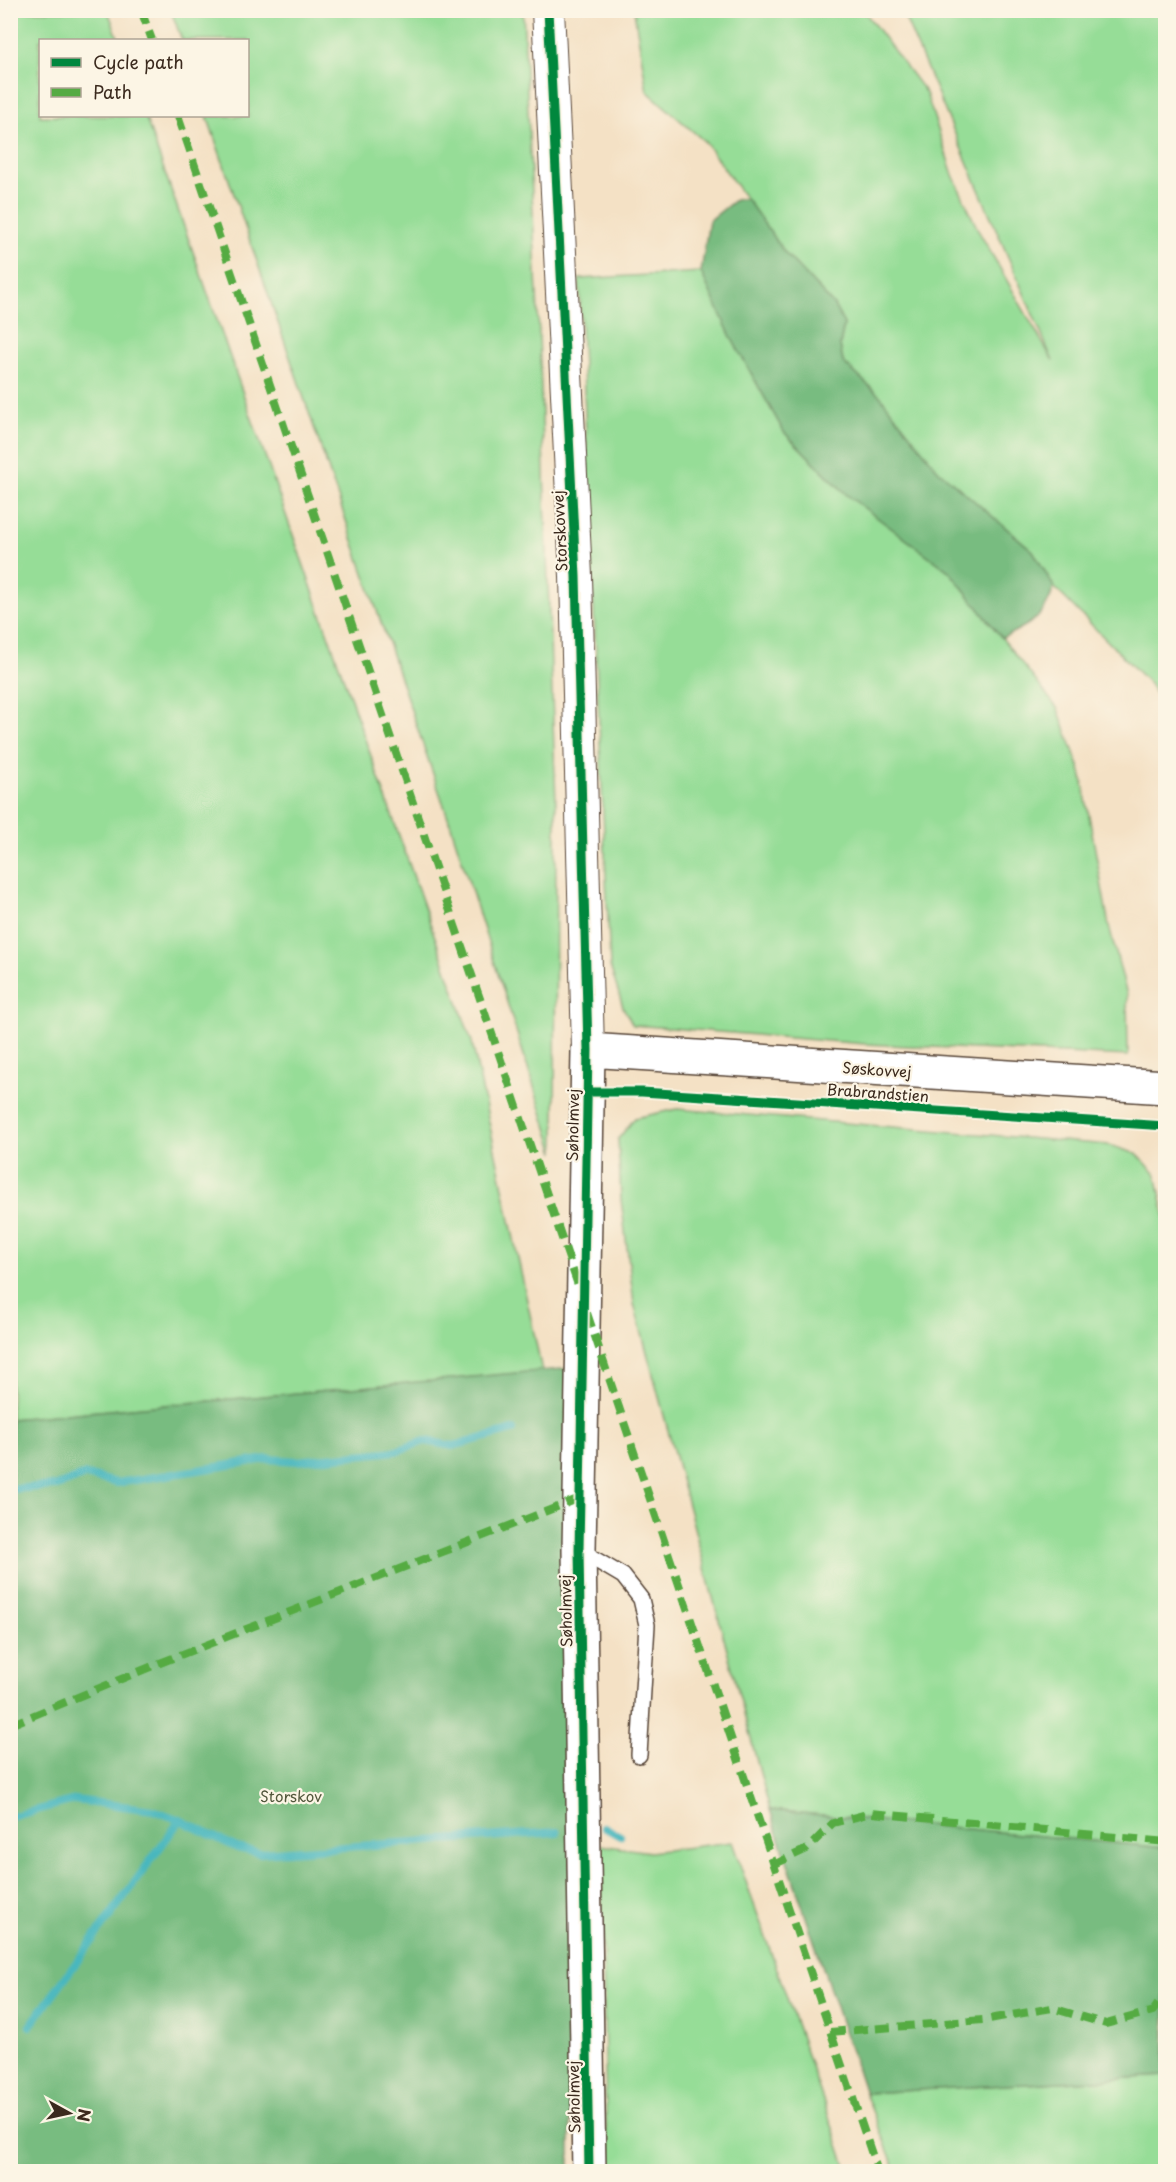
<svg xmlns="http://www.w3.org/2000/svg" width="1176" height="2182" font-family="'Playpen Sans',sans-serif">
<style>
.green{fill:#96dd97;stroke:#68845a;stroke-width:1.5}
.forest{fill:#78bc80;stroke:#5a734f;stroke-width:1.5}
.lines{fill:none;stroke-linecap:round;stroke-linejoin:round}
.stream{stroke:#48b7be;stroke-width:8}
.service-casing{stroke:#574537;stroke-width:18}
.minor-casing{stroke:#574537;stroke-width:34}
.tertiary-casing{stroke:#574537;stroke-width:36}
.service{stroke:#fff;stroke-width:15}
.minor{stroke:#fff;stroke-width:32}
.tertiary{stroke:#fff;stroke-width:33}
.quiet{stroke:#55ab43;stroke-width:8;stroke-dasharray:15 8;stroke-linecap:butt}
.cycleway-casing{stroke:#fcf5e5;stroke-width:13}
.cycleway{stroke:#00873e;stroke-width:9}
.labels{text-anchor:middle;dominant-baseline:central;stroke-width:4.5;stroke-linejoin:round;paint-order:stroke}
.street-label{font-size:15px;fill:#3b2a1e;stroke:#fcf5e5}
.park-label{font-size:15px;fill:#52573c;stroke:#fcf5e5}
</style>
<rect width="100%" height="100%" fill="#fcf5e5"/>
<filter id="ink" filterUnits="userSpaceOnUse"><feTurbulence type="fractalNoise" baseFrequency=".0167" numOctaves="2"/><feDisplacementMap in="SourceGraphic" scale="12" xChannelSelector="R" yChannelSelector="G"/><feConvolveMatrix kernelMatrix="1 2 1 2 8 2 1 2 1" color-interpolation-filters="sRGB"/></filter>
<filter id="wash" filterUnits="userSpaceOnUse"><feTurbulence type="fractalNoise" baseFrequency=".008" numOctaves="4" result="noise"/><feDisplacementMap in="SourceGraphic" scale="24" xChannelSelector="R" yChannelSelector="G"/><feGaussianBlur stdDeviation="1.35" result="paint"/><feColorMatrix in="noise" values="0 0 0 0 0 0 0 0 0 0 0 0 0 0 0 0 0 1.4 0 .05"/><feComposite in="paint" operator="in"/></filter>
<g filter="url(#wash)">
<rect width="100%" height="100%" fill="#f4e1c5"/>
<g class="green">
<polygon points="11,11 108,11 119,40 40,40 40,116 145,116 472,1042 542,1371 11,1419"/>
<polygon points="171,11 523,11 539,334 556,803 555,1153 451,826 207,116 248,116 248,40 182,40"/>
<polygon points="634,11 864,11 926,93 953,175 978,230 1053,361 902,11 1165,11 1165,711 1150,684 1054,587 1033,551 938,470 880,396 843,362 840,345 844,324 833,304 785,253 705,142 647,91"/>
<polygon points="701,272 732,339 784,432 847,495 950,572 1058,709 1081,772 1109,926 1127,995 1128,1056 865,1044 633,1025 623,1007 610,966 579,279"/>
<polygon points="677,1109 1109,1145 1137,1154 1156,1174 1166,1221 1165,1848 770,1810 634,1304 621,1199 618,1139 635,1118"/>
<polygon points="732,1842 848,2171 607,2171 601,1845 650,1852"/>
<polygon points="1165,2076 1165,2171 896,2171 865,2093"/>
</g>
<g class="forest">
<path d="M746,198L785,253L833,304L844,324L840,345L843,362L880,396L938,470L1033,551L1054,587C1044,620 1030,624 1002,638L950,572L847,495L784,432L732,339L701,272L709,221L735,200Z"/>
<polygon points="572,1368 570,2171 11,2172 11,1419"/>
<polygon points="770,1810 1165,1848 1165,2076 865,2093"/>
</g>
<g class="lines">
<g class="stream">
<polyline points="10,1489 57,1486 85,1475 117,1483 267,1459 297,1461 396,1451 425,1441 453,1446 513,1430"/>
<polyline points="10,1817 75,1800 153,1810 180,1820 237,1848 260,1853 557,1832"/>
<polyline points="604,1827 620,1836"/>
<polyline points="30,2026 180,1820"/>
</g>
</g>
</g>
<g filter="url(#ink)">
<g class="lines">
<defs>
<polyline id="service" points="579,1550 623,1576 641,1599 647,1625 639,1755"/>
<polyline id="minor" points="548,10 576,576 588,1050"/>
<polyline id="tertiary" points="589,2172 579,1550 588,1050 1166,1087"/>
</defs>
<use href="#service" class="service-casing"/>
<use href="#minor" class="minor-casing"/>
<use href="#tertiary" class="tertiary-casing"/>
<use href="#service" class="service"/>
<use href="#minor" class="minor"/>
<use href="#tertiary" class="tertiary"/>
<g class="quiet">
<polyline points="141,10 152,40"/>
<polyline points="178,116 580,1291"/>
<polyline points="587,1313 878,2172"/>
<polyline points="10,1725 160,1663 580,1498"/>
<polyline points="773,1865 807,1849 833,1823 871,1813 1166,1842"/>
<polyline points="830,2032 983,2020 1052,2008 1106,2024 1153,2011 1166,1993"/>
</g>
<defs>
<g id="cycleway">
<polyline points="548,10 576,576 588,1050 579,1550 589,2172"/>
<polyline points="588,1092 642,1092 1166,1126"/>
</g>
</defs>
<use href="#cycleway" class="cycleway-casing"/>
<use href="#cycleway" class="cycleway"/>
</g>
</g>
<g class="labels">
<g class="street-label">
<text transform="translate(559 531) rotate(-93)">Storskovvej</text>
<text transform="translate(877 1069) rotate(4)">Søskovvej</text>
<text transform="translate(878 1092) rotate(4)">Brabrandstien</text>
<text transform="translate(572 1125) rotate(-89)">Søholmvej</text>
<text transform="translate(565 1611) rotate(-91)">Søholmvej</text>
<text transform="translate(573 2097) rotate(-91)">Søholmvej</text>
</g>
<g class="park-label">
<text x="291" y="1795">Storskov</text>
</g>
</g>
<rect width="1176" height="2182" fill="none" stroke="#fcf5e5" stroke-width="36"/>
<rect x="39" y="39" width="210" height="78" fill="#fcf5e5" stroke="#afa495" stroke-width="1.5"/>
<rect x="51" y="58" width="30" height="9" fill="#00873e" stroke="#afa495" stroke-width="1.5"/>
<text x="93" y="69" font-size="18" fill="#3b2a1e">Cycle path</text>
<rect x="51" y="88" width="30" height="9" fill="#55ab43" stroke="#afa495" stroke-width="1.5"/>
<text x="93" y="99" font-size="18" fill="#3b2a1e">Path</text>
<g transform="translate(69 2113) rotate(98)" stroke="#fcf5e5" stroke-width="4.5" paint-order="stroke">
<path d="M0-4.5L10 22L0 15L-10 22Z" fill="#3b2a1e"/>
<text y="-9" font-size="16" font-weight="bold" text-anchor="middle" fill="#3b2a1e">N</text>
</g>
</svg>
